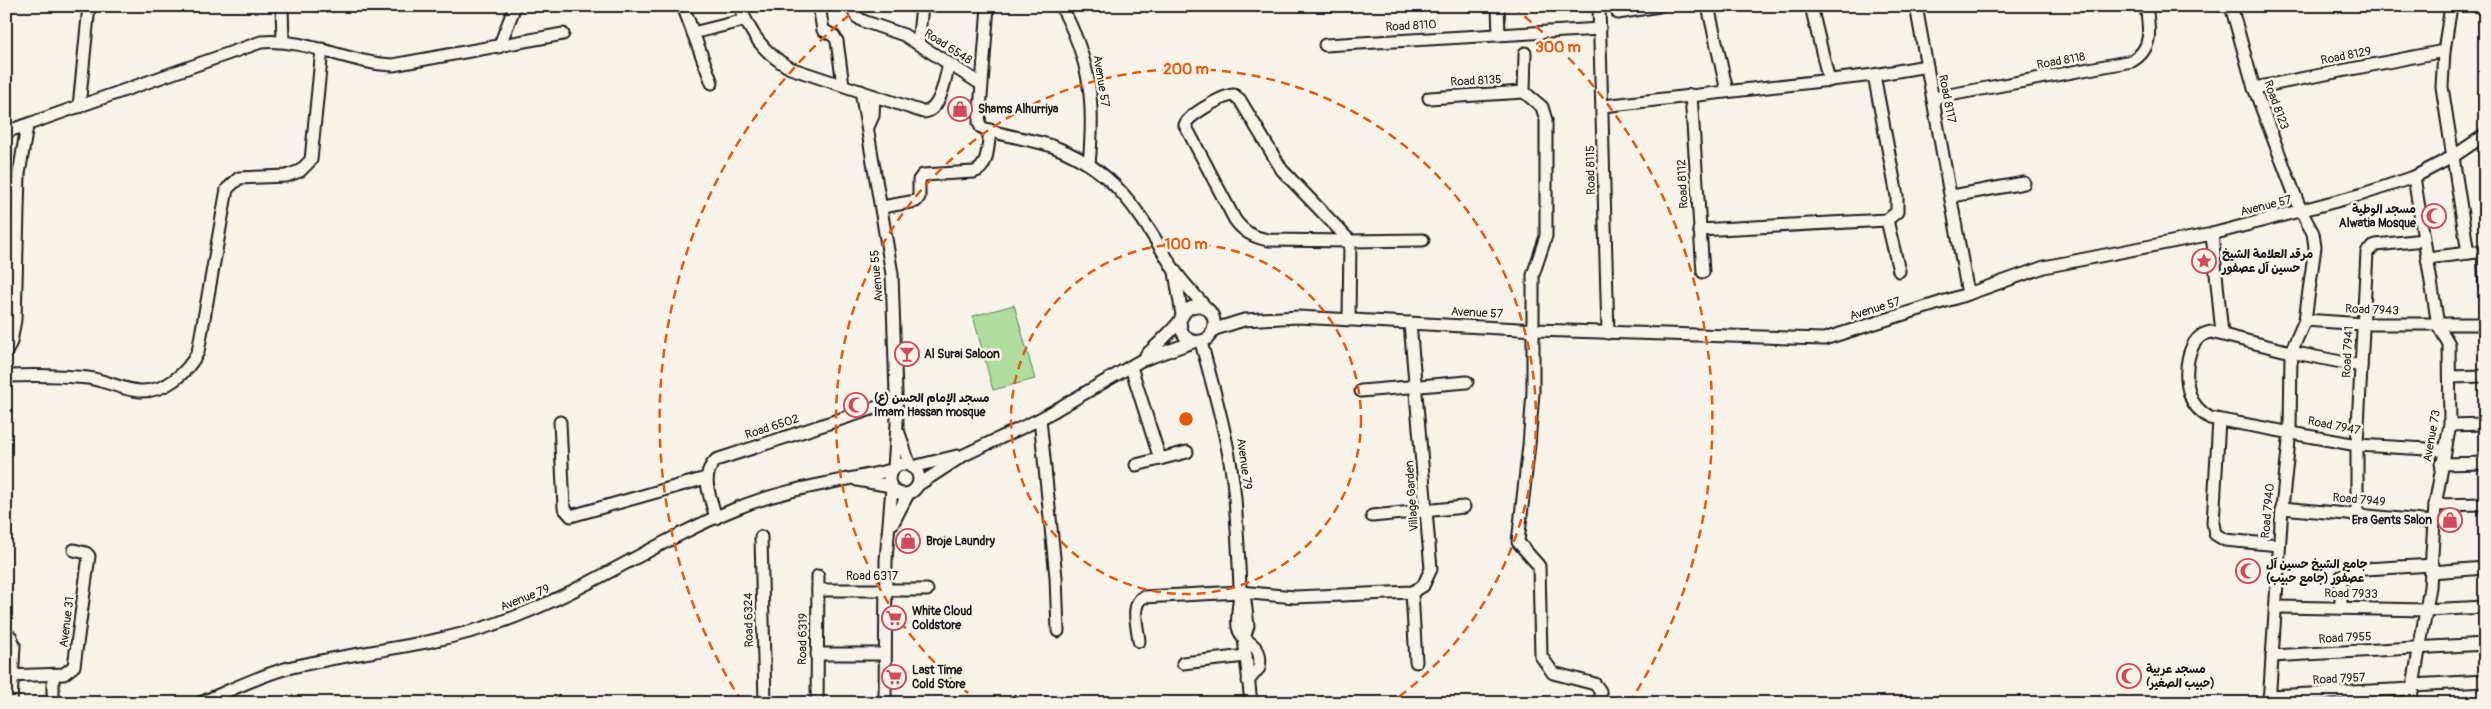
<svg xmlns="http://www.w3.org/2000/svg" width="2491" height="709" font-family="Pangolin,'Playpen Sans Arabic',sans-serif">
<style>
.green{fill:#afdd9d;stroke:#667c5c}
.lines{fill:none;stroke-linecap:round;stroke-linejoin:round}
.minor-casing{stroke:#1c1c1c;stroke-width:15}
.minor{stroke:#f7f3e8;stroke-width:11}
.ring{fill:none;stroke:#e8590c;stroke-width:2.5;stroke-dasharray:9 6}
.labels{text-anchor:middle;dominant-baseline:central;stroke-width:5;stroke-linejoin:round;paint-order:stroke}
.street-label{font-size:12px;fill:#1c1c1c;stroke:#f7f3e8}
.poi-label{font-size:12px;font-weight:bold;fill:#1c1c1c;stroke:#f7f3e8;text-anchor:start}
.centre{fill:#e8590c;stroke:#f7f3e8;stroke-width:2.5}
.ring-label{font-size:15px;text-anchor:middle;font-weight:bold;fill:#e8590c;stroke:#f7f3e8;stroke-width:5;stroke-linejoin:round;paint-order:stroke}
</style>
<rect width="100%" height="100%" fill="#f7f3e8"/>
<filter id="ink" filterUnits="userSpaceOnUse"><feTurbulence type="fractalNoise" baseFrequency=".02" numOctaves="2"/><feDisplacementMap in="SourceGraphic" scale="10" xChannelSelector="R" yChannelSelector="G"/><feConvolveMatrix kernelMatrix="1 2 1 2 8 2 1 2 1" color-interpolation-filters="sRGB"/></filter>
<g filter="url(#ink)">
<polygon class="green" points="1014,305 1035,379 993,390 973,316"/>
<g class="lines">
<defs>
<g id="minor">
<polyline points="282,6 283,41"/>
<polyline points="683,6 712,83"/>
<path d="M740,6C750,34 764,53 790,68L923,112C941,112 945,78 949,64"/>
<polyline points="819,6 823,30 834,36 837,41 843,85"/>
<polyline points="851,6 857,17 863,21 904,35 981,84"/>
<path d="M988,6L979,123L981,127C998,136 1036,139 1057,148C1119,173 1140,215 1173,268C1182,283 1196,295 1207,309"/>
<path d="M1061,6C1091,61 1095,103 1089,164"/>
<polyline points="1498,6 1499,35"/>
<polyline points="1599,6 1608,333"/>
<polyline points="1708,6 1727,91"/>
<polyline points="1811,6 1829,81"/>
<polyline points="1916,6 1968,294"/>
<polyline points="2231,6 2254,88 2301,211 2313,233 2315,247 2305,320 2291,352 2290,431 2282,508 2269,703"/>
<polyline points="2451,6 2444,51 2442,87 2468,253"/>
<polyline points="1618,13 1659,6"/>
<polyline points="693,33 745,20"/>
<polyline points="918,44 922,6"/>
<polyline points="1325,45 1600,29"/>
<polyline points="499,47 515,6"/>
<polyline points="2254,88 2444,51"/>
<polyline points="861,91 892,274 897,424 894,468"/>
<polyline points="1524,92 1542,107 1546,120 1546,236 1533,275 1533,392 1529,445 1518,542 1539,566 1541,656 1553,673 1595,684 1600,691 1601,703"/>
<polyline points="1524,92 1525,53"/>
<path d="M1234,95L1240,100L1282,170L1350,241L1268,240C1253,237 1244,232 1235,220L1185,125C1188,115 1224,95 1234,95Z"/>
<polyline points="1691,95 1703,272"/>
<polyline points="1429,98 1524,92"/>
<path d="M1933,98L2132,61C2154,48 2149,28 2146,6"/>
<polyline points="1603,106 1874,75 1927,66"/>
<polyline points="79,107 89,6"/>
<polyline points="868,127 873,116 874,96"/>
<path d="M6,132L261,42C307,38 347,63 393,65L563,34"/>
<polyline points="1952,196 2024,183"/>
<path d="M882,207L916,201L919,197V180L923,175L974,172C989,168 988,143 990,130"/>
<polyline points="1887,220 1899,271"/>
<polyline points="1699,230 1887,220 1897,212 1897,196 1874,75"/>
<polyline points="2212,234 2222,333"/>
<polyline points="2483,251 2485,288"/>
<polyline points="2427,258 2485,251"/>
<polyline points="1175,272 1182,315"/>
<polyline points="1349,320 1350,241 1423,240"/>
<polyline points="2305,320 2363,324 2485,324"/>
<polyline points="1215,329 1244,320 1298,317 1535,330 1824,339 1968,294 2044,267 2212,234 2363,194 2414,177 2454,156 2485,135"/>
<path d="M1201,342C1215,394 1230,445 1235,498C1237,528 1239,559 1240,589C1240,602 1236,614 1238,627C1242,646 1264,640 1259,668L1248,681"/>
<polyline points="6,353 11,342 15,320 19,174 27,126"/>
<path d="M1146,355C1157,345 1169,334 1179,322C1182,317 1183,313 1188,309C1208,297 1224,323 1207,339C1191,346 1180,337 1180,320"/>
<path d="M2361,366L2291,352L2211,332C2186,336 2183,375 2190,395C2193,405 2200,412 2210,418L2357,445L2445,450"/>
<polyline points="1131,367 1160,459"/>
<path d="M6,376C34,375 60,375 88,378C105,380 122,390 140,391C166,392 187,373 198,352L227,189L239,178L286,176L300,171L311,160L322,49"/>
<polyline points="2451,377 2485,376"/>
<polyline points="1361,391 1467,382"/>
<polyline points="1040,419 1056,577 1058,631"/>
<polyline points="2219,420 2213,523 2215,534 2225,540 2279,545"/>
<polyline points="560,422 564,508 571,516 706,478"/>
<polyline points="2450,425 2485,424"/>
<polyline points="899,433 910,466"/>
<polyline points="2441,464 2485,463"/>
<circle cx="904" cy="479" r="15"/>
<polyline points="1136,465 1187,452"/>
<polyline points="912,467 957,456"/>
<polyline points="857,480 891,486"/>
<polyline points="918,485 964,455 1040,419 1140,361 1193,342"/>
<polyline points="2435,505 2485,504"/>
<polyline points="2282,508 2433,522"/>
<polyline points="2357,513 2357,445 2367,252 2376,245 2424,240"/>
<polyline points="1372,516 1464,507"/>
<path d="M716,518C711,498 699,476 716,460L896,401"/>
<polyline points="893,523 908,494"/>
<polyline points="761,537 765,703"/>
<polyline points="2431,572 2485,568"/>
<polyline points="818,590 927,590"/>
<polyline points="1240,592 1245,601 1248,626 1244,638 1251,703"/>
<polyline points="1412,592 1416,662"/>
<polyline points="2276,607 2426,610 2485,607"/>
<polyline points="2341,607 2341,577 2348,570 2433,565"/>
<polyline points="6,634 11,637 14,645 11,703"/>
<path d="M1139,641C1138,628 1130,605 1143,597L1240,592L1295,597L1412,592L1423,586L1431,569L1410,323"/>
<polyline points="817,654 885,654"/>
<polyline points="2272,656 2485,644"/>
<polyline points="1183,663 1246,656"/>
<polyline points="6,676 64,674 74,666 89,556 86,553 74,550"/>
<polyline points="2412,685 2485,681"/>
<polyline points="2269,696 2412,689"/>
<polyline points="53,703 53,675"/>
<path d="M200,703C229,691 258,676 288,668C357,651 430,647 498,623C582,594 654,542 735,509C786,488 839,482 892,470"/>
<polyline points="817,703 818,576"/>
<polyline points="885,703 886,560 892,487"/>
<polyline points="2410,703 2430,587 2435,505 2450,425 2449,344 2438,325 2414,177"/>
</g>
</defs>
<use href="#minor" class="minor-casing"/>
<use href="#minor" class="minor"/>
</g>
</g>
<g class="ring">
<circle cx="1186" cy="419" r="175"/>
<path d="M980 702A350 350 0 1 1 1392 702"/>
<path d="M742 702A526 526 0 0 1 859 7M1513 7A526 526 0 0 1 1630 702"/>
</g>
<defs>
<symbol id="shop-ring" viewBox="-11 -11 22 22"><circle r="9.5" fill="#f7f3e8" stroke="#d1495b" stroke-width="1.5"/><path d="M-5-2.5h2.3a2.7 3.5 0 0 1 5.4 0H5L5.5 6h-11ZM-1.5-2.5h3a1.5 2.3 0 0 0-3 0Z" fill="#d1495b"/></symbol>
<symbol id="mosque-ring" viewBox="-11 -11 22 22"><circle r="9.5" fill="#f7f3e8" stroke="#d1495b" stroke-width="1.5"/><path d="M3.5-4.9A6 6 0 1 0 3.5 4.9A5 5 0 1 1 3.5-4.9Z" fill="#d1495b"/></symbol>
<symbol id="sight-ring" viewBox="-11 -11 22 22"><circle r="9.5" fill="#f7f3e8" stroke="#d1495b" stroke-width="1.5"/><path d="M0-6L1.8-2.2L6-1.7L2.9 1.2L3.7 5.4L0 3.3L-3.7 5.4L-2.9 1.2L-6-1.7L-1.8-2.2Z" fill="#d1495b"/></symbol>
<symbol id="bar-ring" viewBox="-11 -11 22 22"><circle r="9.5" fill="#f7f3e8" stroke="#d1495b" stroke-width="1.5"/><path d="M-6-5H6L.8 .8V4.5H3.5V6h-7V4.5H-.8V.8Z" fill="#d1495b"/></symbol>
<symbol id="supermarket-ring" viewBox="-11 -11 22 22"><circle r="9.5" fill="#f7f3e8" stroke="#d1495b" stroke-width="1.5"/><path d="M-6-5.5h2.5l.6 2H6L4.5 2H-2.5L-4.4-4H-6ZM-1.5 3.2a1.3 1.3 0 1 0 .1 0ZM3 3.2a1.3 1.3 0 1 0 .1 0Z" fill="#d1495b"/></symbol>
</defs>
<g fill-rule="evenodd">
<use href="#shop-ring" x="946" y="95" width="28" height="28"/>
<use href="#mosque-ring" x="2420" y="202" width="28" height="28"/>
<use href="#sight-ring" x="2190" y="247" width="28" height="28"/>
<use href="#bar-ring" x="893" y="340" width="28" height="28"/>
<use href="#mosque-ring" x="842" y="391" width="28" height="28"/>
<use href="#shop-ring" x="2436" y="506" width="28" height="28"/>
<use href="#shop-ring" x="894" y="527" width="28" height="28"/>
<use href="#mosque-ring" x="2234" y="557" width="28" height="28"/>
<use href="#supermarket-ring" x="880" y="604" width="28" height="28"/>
<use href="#mosque-ring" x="2115" y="662" width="28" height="28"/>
<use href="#supermarket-ring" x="880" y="663" width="28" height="28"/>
</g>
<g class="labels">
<g class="street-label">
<text transform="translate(1411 26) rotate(-3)">Road 8110</text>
<text transform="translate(948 47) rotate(33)">Road 6548</text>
<text transform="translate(2346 56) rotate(-11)">Road 8129</text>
<text transform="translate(2061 61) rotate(-10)">Road 8118</text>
<text transform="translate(1101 81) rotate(81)">Avenue 57</text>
<text transform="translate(1476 81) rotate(-3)">Road 8135</text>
<text transform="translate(1947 99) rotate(79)">Road 8117</text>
<text transform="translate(2276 105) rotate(70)">Road 8123</text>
<text transform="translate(1591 170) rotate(-91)">Road 8115</text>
<text transform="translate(1683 184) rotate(-93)">Road 8112</text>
<text transform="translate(2266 206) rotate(-14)">Avenue 57</text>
<text transform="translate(877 276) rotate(-95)">Avenue 55</text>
<text transform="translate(1875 309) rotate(-17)">Avenue 57</text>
<text transform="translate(2372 310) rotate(2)">Road 7943</text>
<text transform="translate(1477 313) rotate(3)">Avenue 57</text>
<text transform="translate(2348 352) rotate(-87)">Road 7941</text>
<text transform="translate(2334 426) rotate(11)">Road 7947</text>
<text transform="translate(772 427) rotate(-18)">Road 6502</text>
<text transform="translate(2432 436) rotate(-80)">Avenue 73</text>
<text transform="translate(1244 464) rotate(82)">Avenue 79</text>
<text transform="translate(1412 496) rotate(-94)">Village Garden</text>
<text transform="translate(2359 500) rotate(5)">Road 7949</text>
<text transform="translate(2268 511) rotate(-85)">Road 7940</text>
<text x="872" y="576">Road 6317</text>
<text transform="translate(2351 594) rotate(1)">Road 7933</text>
<text transform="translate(525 598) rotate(-22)">Avenue 79</text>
<text transform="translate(749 620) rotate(-91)">Road 6324</text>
<text transform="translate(67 622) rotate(-83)">Avenue 31</text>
<text transform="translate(2345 638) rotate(-3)">Road 7955</text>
<text transform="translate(803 639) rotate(-89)">Road 6319</text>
<text transform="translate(2339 679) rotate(-3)">Road 7957</text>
</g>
<g class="poi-label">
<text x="978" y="109">Shams Alhurriya</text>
<text x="2416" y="209" text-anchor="end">مسجد الوطية<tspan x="2416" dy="14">Alwatia Mosque</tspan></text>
<text x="2222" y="254">مرقد العلامة الشيخ<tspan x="2222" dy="14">حسين آل عصفور</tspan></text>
<text x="924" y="354">Al Surai Saloon</text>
<text x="874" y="398">مسجد الإمام الحسن (ع)<tspan x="874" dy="14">Imam Hassan mosque</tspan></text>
<text x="2432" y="520" text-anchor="end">Era Gents Salon</text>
<text x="926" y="541">Broje Laundry</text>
<text x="2266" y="564">جامع الشيخ حسين آل<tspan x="2266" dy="14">عصفور (جامع حبيب)</tspan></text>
<text x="912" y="611">White Cloud<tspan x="912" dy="14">Coldstore</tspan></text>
<text x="2146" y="669">مسجد عربية<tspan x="2146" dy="14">(حبيب الصغير)</tspan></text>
<text x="912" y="670">Last Time<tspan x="912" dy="14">Cold Store</tspan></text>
</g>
</g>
<circle cx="1186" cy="419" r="8" class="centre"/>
<g class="ring-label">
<text x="1558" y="52">300 m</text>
<text x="1186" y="74">200 m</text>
<text x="1186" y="249">100 m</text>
</g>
<rect width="2491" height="709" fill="none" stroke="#f7f3e8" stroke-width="25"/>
<rect x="12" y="12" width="2466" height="684" fill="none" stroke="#1c1c1c" stroke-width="2" filter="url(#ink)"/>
</svg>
